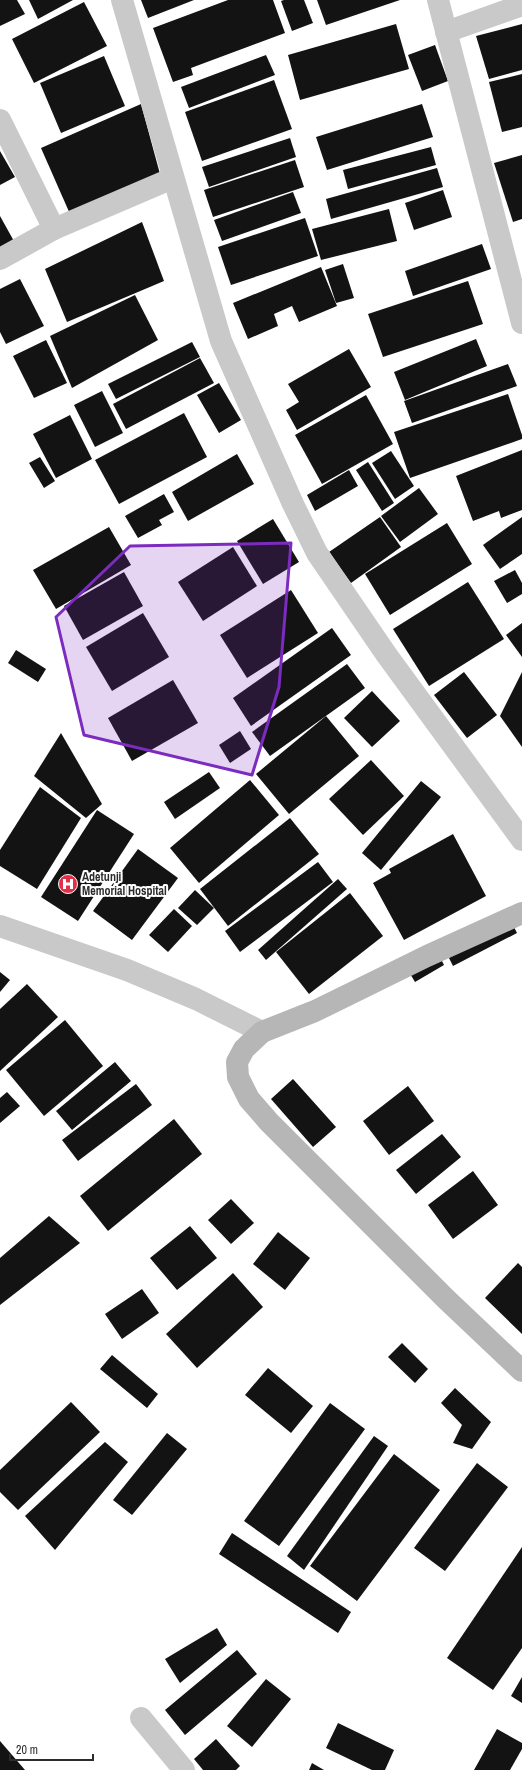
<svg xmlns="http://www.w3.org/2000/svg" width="522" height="1770" font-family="'Archivo Narrow',sans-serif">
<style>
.building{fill:#131313}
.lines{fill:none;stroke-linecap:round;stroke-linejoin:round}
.street{stroke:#c9c9c9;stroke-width:22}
.secondary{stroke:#b6b6b6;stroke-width:22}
.marked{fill:#7b2cbf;fill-opacity:0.2;stroke:#7b2cbf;stroke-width:3;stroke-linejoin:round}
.labels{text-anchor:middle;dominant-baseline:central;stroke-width:4;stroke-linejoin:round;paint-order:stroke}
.poi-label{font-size:12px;font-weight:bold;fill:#2c2c2c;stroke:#fff;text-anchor:start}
</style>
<rect width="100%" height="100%" fill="#fff"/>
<g class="building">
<polygon points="0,0 17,0 25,14 0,26"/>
<polygon points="29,0 73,0 38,19"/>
<polygon points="141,0 194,0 148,18"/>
<polygon points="228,0 273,0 285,33 191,68 193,75 173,82 153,28"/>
<polygon points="284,0 304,0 313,23 292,31 281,1"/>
<polygon points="317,0 400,0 326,25"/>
<polygon points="84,2 107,46 34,83 12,39"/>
<polygon points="396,24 409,69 300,100 288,55"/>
<polygon points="522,24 522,70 489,79 476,36"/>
<polygon points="435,45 448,81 422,91 408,55"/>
<polygon points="266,55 275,75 189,108 181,87"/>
<polygon points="104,56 125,106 61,133 40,83"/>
<polygon points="522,74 522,127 502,132 489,82"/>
<polygon points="274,80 292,129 202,161 185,112"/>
<polygon points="141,104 160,174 70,214 41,148"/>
<polygon points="422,104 433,137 327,170 316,137"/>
<polygon points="290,138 296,157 209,187 202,167"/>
<polygon points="431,147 436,165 348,189 343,170"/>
<polygon points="0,151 15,177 0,185"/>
<polygon points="522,155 522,219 513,222 494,163"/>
<polygon points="295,160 304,187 213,217 204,190"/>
<polygon points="437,168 443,187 331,219 326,199"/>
<polygon points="443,190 452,217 414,230 405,203"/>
<polygon points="293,192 301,213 222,241 214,220"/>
<polygon points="389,209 397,241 321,260 312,229"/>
<polygon points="0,216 15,243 0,251"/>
<polygon points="305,218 318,256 231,285 218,247"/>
<polygon points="142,222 164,281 67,322 45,269"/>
<polygon points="482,244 491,269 413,296 405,271"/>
<polygon points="343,264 354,298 336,303 325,270"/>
<polygon points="321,267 337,306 299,322 292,306 274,314 278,326 248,339 233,303"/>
<polygon points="20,279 44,326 6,344 0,332 0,289"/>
<polygon points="468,281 483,324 383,357 368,314"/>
<polygon points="135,295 158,340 72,388 50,336"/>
<polygon points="476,339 487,366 405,400 394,372"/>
<polygon points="46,340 67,383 34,398 13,356"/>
<polygon points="192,342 200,357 116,399 108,384"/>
<polygon points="349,349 371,387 297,430 286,410 299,402 288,384"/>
<polygon points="200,358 214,383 126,429 113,404"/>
<polygon points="508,364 517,386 412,423 404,401"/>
<polygon points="219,383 241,420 219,433 197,395"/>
<polygon points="102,391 123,433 95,447 74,405"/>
<polygon points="508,394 522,435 522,439 410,478 394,432"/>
<polygon points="366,395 393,444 322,484 295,435"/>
<polygon points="184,413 207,457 119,504 95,460"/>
<polygon points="70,415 92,459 56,478 33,434"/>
<polygon points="522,450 522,510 501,518 499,511 473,521 456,476"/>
<polygon points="391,451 414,486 395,499 372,463"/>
<polygon points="237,454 254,484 188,521 172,492"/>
<polygon points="40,457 55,481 44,488 29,463"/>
<polygon points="368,462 394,503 382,511 356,470"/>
<polygon points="349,470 358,486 315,511 307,495"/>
<polygon points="419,488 438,514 400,542 381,516"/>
<polygon points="164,494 174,512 159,520 162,525 138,538 125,516"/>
<polygon points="380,517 401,547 351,583 329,552"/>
<polygon points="522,517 522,554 500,569 483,545"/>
<polygon points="273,519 299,562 263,584 237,541"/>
<polygon points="447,523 472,564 390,615 365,574"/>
<polygon points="109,527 131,565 56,609 33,570"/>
<polygon points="233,547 257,586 203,621 178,582"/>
<polygon points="515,570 522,583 522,594 507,603 494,581"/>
<polygon points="124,572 143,606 83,640 64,606"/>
<polygon points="468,582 504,639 429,686 393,629"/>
<polygon points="291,590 318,633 247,678 220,635"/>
<polygon points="143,613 169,657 112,691 86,647"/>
<polygon points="522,623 522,657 506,635"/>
<polygon points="332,628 351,655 251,726 233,698"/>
<polygon points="16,650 46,669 38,682 8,663"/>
<polygon points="347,664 365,688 270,756 252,732"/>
<polygon points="464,672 497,715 467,738 434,695"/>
<polygon points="522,672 522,747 500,716"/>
<polygon points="173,680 198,723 132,761 108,718"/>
<polygon points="372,691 400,721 372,747 344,718"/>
<polygon points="326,716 359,756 289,814 256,774"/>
<polygon points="240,731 251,749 230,763 219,745"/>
<polygon points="61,733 102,804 86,818 34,776"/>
<polygon points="371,760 404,796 363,835 329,799"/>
<polygon points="209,772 220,788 175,819 164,802"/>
<polygon points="250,780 279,815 199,883 170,848"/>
<polygon points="421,781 441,797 381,870 362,853"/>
<polygon points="40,787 81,818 37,889 0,866 0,850"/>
<polygon points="97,810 134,834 78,921 41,897"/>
<polygon points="290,818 319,854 228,926 200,889"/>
<polygon points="453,834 486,896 404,940 373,883 391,873 389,869"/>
<polygon points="138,849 178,878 132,940 93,911"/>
<polygon points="318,862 333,882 240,952 225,931"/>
<polygon points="338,879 347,889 266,960 258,950"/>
<polygon points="195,890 214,908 197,925 178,908"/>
<polygon points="350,893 383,936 309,994 276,952"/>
<polygon points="174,909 192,926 168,952 149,935"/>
<polygon points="511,921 517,933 453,966 447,954"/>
<polygon points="439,955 444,965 415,982 409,972"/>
<polygon points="0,972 10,980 0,992"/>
<polygon points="27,984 58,1017 0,1071 0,1009"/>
<polygon points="65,1020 103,1066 44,1116 6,1070"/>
<polygon points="115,1062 131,1081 72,1130 56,1111"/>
<polygon points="293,1079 336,1127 313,1147 271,1099"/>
<polygon points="136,1084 152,1105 78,1161 62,1140"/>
<polygon points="408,1086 434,1121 389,1155 363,1121"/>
<polygon points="7,1092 20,1106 0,1123 0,1098"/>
<polygon points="174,1119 202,1154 108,1231 80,1196"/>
<polygon points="442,1134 461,1157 416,1194 396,1170"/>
<polygon points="473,1171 498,1205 453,1239 428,1205"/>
<polygon points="231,1199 254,1223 231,1244 208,1220"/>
<polygon points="49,1216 80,1243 0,1305 0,1258"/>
<polygon points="190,1226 217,1258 177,1290 150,1258"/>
<polygon points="278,1232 310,1258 285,1290 253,1264"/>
<polygon points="518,1263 522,1267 522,1334 485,1298"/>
<polygon points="233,1273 263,1307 197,1368 166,1334"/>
<polygon points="142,1289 159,1313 122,1339 105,1314"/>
<polygon points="402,1343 428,1369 415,1383 388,1357"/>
<polygon points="112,1355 158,1394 147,1408 100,1369"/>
<polygon points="268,1368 313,1406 291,1433 245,1395"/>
<polygon points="455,1388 491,1422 472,1449 453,1443 462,1425 441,1403"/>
<polygon points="71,1402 100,1432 18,1510 0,1492 0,1470"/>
<polygon points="330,1403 365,1429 279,1546 244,1521"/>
<polygon points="167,1433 187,1449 132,1515 113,1500"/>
<polygon points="374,1436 388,1446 304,1570 287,1556"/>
<polygon points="105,1442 128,1462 55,1550 25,1516"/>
<polygon points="394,1454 440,1490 357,1601 310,1566"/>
<polygon points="477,1463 508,1487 445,1571 414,1548"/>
<polygon points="232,1533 351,1612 338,1633 219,1554"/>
<polygon points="522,1547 522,1648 493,1690 447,1658"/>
<polygon points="217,1628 227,1645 180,1683 165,1659"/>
<polygon points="237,1650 257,1674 185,1735 165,1710"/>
<polygon points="522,1677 522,1703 511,1696"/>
<polygon points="266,1679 291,1699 252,1747 227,1726"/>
<polygon points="338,1723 394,1750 385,1770 372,1770 326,1748"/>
<polygon points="497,1729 522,1743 522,1749 510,1770 474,1770"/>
<polygon points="216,1739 240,1766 236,1770 203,1770 194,1759"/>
<polygon points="0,1741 25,1770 0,1770"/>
<polygon points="312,1763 324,1770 309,1770"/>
</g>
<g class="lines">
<g class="street">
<polyline points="122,0 221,341 293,504 317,553 386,654 522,840"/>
<polyline points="438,0 522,323"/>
<polyline points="446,32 522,5"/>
<polyline points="0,120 54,229"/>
<polyline points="0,259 54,229 173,178"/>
<polyline points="0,926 127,970 196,999 262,1032"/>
<polyline points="141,1718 184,1770"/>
</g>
<polyline class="secondary" points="522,913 427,956 315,1011 262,1032 244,1049 237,1062 238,1077 249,1099 269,1122 446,1299 522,1371"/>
</g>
<path class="marked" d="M291,543L279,687L252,775L84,735L56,617L130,546Z"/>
<defs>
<symbol id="hospital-disc" viewBox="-11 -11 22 22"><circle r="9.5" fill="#e0314a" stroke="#fff"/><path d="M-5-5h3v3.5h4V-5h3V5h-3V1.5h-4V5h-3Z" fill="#fff"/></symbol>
</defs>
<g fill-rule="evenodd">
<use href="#hospital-disc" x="57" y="873" width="22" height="22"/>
</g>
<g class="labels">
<g class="poi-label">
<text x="82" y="877">Adetunji<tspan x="82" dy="14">Memorial Hospital</tspan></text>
</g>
</g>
<path d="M10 1754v6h83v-6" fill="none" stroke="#2c2c2c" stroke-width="2"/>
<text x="16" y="1754" font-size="12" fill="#2c2c2c" stroke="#ffffff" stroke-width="3" paint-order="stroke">20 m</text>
</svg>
